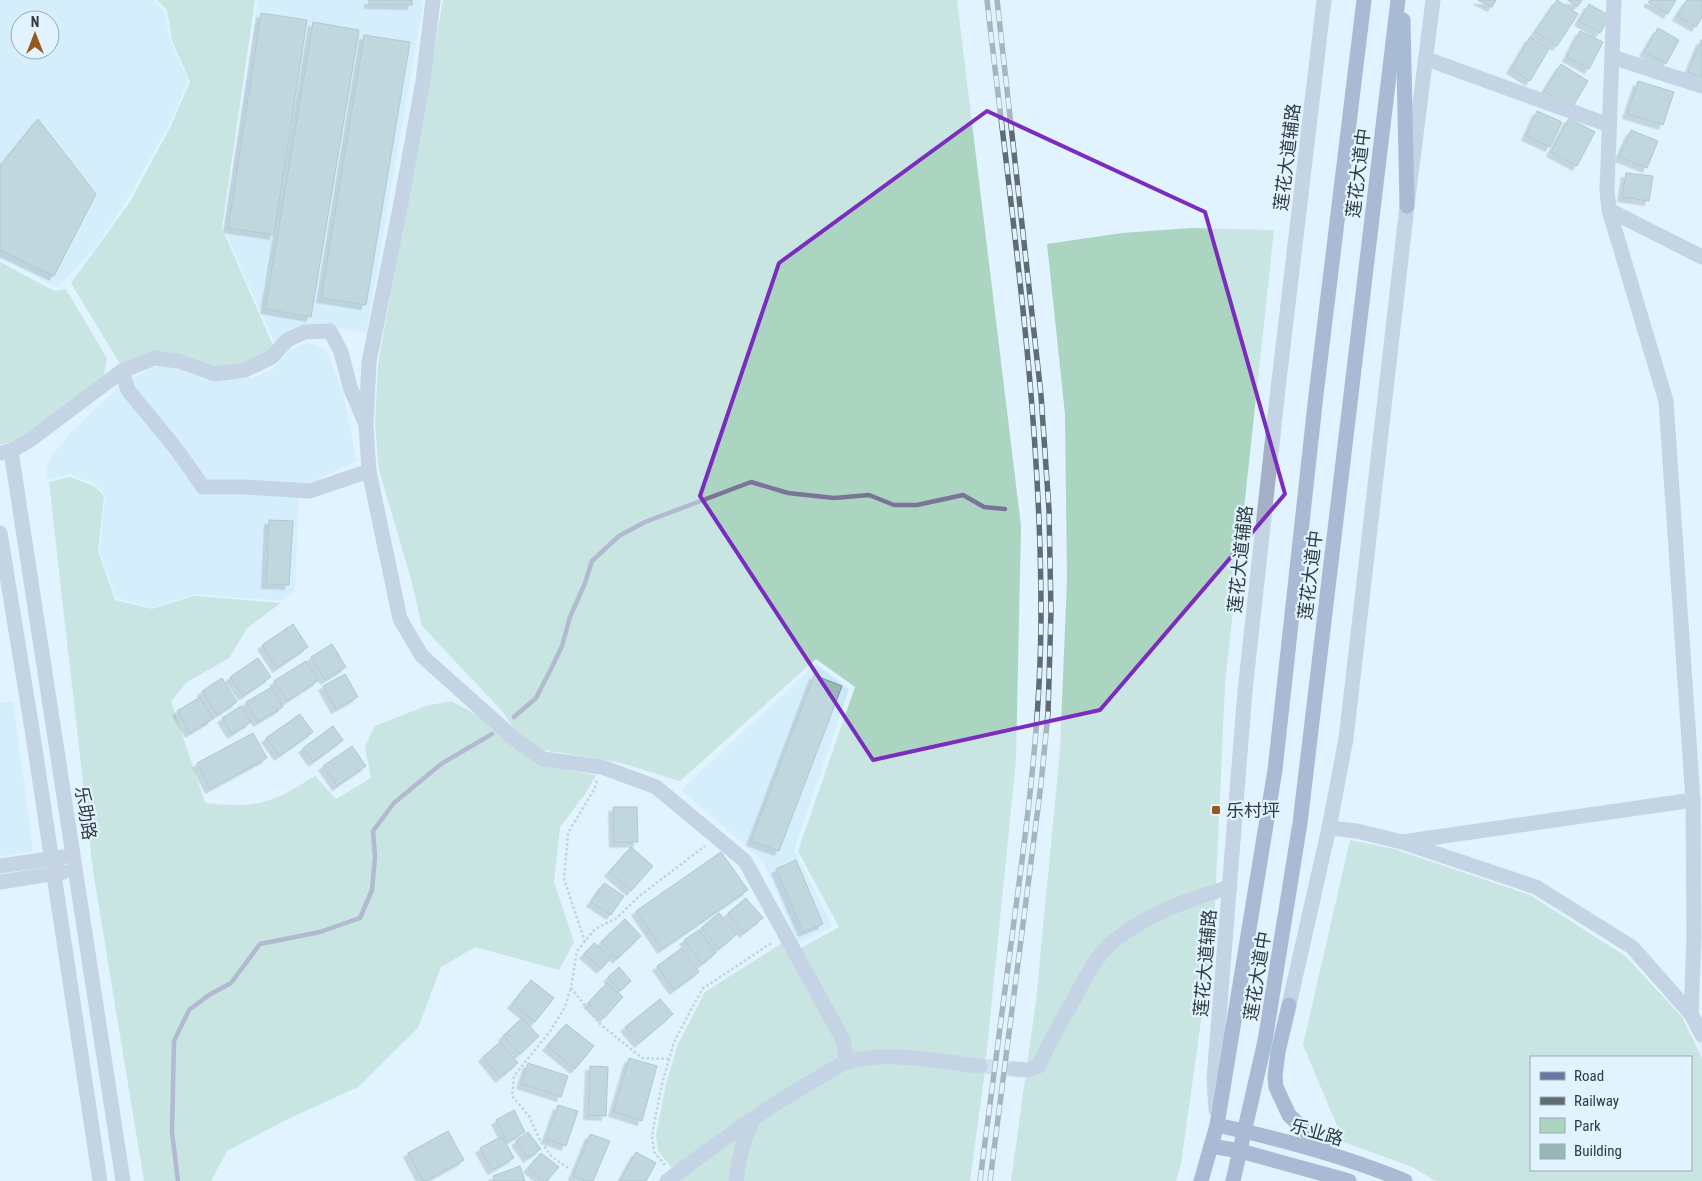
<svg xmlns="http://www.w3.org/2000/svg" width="1702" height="1181" font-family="'Roboto Condensed','Noto Sans SC',sans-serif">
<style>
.built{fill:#c8e8fa;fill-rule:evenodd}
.green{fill:#abd5c0;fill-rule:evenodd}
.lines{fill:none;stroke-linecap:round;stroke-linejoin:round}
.stream{stroke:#7c7399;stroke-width:4.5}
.building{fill:#9ab6b7;stroke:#799495;filter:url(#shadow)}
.minor-tunnel{stroke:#bdced8;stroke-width:15;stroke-dasharray:15 8;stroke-linecap:butt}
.path{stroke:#9eaeb6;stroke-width:2.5;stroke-dasharray:2.5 2.5;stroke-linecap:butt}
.minor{stroke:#a5afc6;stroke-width:15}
.major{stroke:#6779a2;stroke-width:15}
.rail-casing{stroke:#5f6c72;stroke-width:5.5}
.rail{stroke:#e0f3fe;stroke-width:4;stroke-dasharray:11;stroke-linecap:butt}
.marked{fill:none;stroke:#7b2cbf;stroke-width:4;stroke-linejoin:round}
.poi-dot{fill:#97581e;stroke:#e0f3fe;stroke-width:2}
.labels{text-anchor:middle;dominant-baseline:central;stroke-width:4.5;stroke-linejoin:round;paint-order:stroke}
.street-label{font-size:18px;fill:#303a3f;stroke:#e0f3fe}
.poi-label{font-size:18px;fill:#303a3f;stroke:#e0f3fe;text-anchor:start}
</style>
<defs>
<filter id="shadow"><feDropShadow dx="-4.5" dy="4.5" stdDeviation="0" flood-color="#0004"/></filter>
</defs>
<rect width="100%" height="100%" fill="#e0f3fe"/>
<g class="built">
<path d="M0,0H153L164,11L170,40L188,81L169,125L127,200L94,249L57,287L0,258ZM20,20H50V50H20Z"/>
<polygon points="258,0 422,0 422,10 366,333 333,327 275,344 224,229"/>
<polygon points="308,342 326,350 342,389 357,461 310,483 299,483 295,590 283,601 193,594 152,608 116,598 100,551 105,496 95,484 70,474 48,479 46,469 52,456 72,431 118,388 152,367 170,367 209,380 252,378 272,370 288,352"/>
<polygon points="816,664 849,689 794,850 833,927 798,943 763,861 681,790"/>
<polygon points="13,701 33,851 0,856 0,703"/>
</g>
<g class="green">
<polygon points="157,0 255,0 222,228 273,346 265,356 246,364 212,367 183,358 122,367 71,283 130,202 171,126 190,82 172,40 167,10"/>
<polygon points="443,0 957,0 1021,526 1016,760 984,1078 970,1181 679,1181 681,1179 658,1151 656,1135 666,1084 678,1044 705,992 784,942 790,954 839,927 798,851 855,687 816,659 680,781 618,762 543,750 517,733 503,712 422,626 411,579 379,470 375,426 378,364"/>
<polygon points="1191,228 1274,230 1225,685 1214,927 1181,1164 1176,1181 1011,1181 1036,1001 1060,750 1067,579 1065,414 1047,244 1122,233"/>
<polygon points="0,262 54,291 66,289 107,359 103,380 13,443 0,444"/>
<path d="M70,477L94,486L104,496L98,551L115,600L152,609L193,596L281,603L248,627L229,658L187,682L171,701L205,803C225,805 247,807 267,801C284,796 300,785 315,776L336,799L371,778L365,747L375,726L426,706L451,701L481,717L544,766L596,775L585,794L560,827L554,882L574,942L559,970L475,947L441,967L418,1028L358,1087L288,1119L227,1151L211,1181H144L93,871L49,482Z"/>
<path d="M1350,840L1394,849L1530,895L1625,956L1682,1017L1702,1058V1181H1436L1412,1167L1344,1142L1303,1045ZM1531,1057H1691V1170H1531Z"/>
</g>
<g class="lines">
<g class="stream">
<polyline points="514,717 536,698 552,667 562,646 570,617 585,583 592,561 619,536 645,522 751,482 788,493 834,498 869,495 894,505 917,505 963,495 984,507 1005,509"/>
<polyline points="178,1181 172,1132 174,1041 189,1010 209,995 231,983 260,944 320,932 360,918 372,890 375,857 373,831 394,803 441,764 492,734"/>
</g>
</g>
<g class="building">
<polygon points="369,0 412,0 412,5 369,4"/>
<polygon points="1478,0 1496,0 1492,7"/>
<polygon points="1557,0 1578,14 1557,46 1535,32"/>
<polygon points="1568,0 1582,0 1577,7"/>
<polygon points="1650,0 1676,0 1668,14 1648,2"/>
<polygon points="1687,0 1702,0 1702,17 1696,27 1677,16"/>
<polygon points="1589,4 1610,16 1600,33 1579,21"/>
<polygon points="261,13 307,20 274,235 228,228"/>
<polygon points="313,22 359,30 311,317 265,309"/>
<polygon points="1658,28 1679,40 1666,64 1644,52"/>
<polygon points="1580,31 1603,42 1589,69 1567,57"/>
<polygon points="364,35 410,42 366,305 321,298"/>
<polygon points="1530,37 1549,49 1530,81 1511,69"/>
<polygon points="1701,40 1702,40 1702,78 1688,72"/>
<polygon points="1561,64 1588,81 1572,108 1544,91"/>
<polygon points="1638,81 1674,92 1663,125 1627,114"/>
<polygon points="1537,111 1562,122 1550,147 1526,136"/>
<polygon points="1569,118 1595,132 1577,166 1551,152"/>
<polygon points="38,119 96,194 54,276 0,250 0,166"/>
<polygon points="1631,130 1658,141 1647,168 1619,157"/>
<polygon points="1626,173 1653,176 1649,201 1622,197"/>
<polygon points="269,520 293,521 289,585 266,584"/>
<polygon points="293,624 308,647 277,668 262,645"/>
<polygon points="332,644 346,667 325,680 311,657"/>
<polygon points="258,658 271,677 243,696 230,677"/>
<polygon points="306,661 319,680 287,701 274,681"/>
<polygon points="345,674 358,697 336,709 323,686"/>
<polygon points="814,675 842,686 779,851 751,841"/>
<polygon points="222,678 237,702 217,715 202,691"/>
<polygon points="272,687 283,707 258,722 246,702"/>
<polygon points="200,697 213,719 190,733 177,711"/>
<polygon points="241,706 251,722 232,734 222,718"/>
<polygon points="300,714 313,732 279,756 266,738"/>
<polygon points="333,726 343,740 313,762 303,748"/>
<polygon points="253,733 267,758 210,789 197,763"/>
<polygon points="352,746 366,766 337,786 323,766"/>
<polygon points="613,807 637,807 638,842 614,843"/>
<polygon points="631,847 653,866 631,891 609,872"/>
<polygon points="721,852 748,890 662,949 636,911"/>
<polygon points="796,860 823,924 803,932 776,869"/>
<polygon points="604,883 624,896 611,915 591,902"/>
<polygon points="746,898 763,918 744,933 728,913"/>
<polygon points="719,913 737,934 719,949 701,928"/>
<polygon points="625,919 641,936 617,959 601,942"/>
<polygon points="699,930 716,953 702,964 684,940"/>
<polygon points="594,943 611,958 601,969 584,954"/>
<polygon points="682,948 699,972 674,990 657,966"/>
<polygon points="619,967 631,981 620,991 608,977"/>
<polygon points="531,980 554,998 535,1022 512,1004"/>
<polygon points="607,983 623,997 604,1018 588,1003"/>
<polygon points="660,999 673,1014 639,1043 625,1027"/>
<polygon points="522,1018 539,1036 520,1054 503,1036"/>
<polygon points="566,1024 594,1046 575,1069 547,1046"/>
<polygon points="500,1042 518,1063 500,1078 483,1057"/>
<polygon points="629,1058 657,1066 642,1121 613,1112"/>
<polygon points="528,1063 568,1076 561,1097 521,1084"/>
<polygon points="590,1066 608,1067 606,1116 588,1115"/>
<polygon points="558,1105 578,1111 566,1146 546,1139"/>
<polygon points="514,1110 525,1132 507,1142 496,1120"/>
<polygon points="448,1131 464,1160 426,1181 423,1181 408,1153"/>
<polygon points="528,1132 541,1149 528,1158 516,1141"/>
<polygon points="590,1134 610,1141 593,1181 585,1181 573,1176"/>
<polygon points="502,1136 514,1158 492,1170 480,1148"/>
<polygon points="636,1152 656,1163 646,1181 620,1181"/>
<polygon points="541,1153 559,1167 547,1181 544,1181 528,1168"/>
<polygon points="520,1166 525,1181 495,1181 493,1176"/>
</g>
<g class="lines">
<polyline class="minor-tunnel" points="980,1066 1014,1069"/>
<g class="path">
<polyline points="585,942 564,879 568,833 595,788 597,780"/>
<polyline points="669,1059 642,1058 599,1023 571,988 577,951 595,929 617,918 638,897 705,846"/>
<polyline points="665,1165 654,1152 652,1135 662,1084 674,1042 702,989 773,942"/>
<polyline points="568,1168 551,1156 540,1140 529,1116 512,1096 514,1076 551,1030 565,1007 571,988"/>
</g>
<g class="minor">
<polyline points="1614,0 1607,190 1609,210 1666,401 1693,800 1694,938 1691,1014 1702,1035"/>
<polyline points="1612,57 1702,86"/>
<polyline points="1427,59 1609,125"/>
<polyline points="1609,210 1702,257"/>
<polyline points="122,371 154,358 178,361 215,374 245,370 272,357 287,340 305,332 330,331 341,352 350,387 364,420"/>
<polyline points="11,451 123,1181"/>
<polyline points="0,453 11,451 30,440 122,371 128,390 177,450 203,487 245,487 310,491 369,471 400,619 422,656 516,740 543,759 602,767 656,787 745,861 843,1040 847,1062"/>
<polyline points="369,471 366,425 369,362 401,203 423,81 433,0"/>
<polyline points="0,533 32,729 100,1181"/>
<polyline points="1329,828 1357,831 1402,842 1693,800"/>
<polyline points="1405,843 1536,887 1632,947 1691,1014"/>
<polyline points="0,866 62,857"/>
<polyline points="0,882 63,872"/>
<polyline points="1289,1005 1329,828 1346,739 1407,206 1433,0"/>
<path d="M1014,1069L1028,1070L1039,1066C1048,1044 1059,1025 1071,1005C1083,982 1095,956 1116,939C1149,913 1190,899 1230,887"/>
<polyline points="1216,1110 1214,1079 1245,691 1278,389 1324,0"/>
<path d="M667,1181C713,1146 761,1111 811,1082C823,1076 835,1066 848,1062C887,1050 940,1062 980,1066"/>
<path d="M736,1181C738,1159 743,1140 753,1120"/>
</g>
<g class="major">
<polyline points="1403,20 1407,206"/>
<polyline points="1289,1005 1278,1052 1275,1076 1276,1087 1289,1115 1326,1151"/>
<path d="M1217,1125C1281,1139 1345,1156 1405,1181"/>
<polyline points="1211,1146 1240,1151 1349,1181"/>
<polyline points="1201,1181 1217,1125 1275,770 1316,395 1364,0"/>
<polyline points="1233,1181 1265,1041 1300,823 1398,0"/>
</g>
<defs>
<g id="rail">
<path d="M980,1181C991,1094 1003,1007 1014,921C1028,818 1041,716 1041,612C1041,408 1010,203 987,0"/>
<polyline points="990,1181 1041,784 1048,713 1051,612 1049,510 1041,395 997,0"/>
</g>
</defs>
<use href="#rail" class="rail-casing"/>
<use href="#rail" class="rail"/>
</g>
<path d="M0 0H1702V1181H0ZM987,111L1205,212L1285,494L1100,710L873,760L700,496L779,263Z" fill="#e0f3fe" fill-opacity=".55" fill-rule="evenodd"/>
<path class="marked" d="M987,111L1205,212L1285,494L1100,710L873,760L700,496L779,263Z"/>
<rect class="poi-dot" x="1211" y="805" width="10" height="10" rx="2.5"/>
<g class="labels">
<g class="street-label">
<text transform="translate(1287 157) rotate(-83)">莲花大道辅路</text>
<text transform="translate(1358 173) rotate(-83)">莲花大道中</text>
<text transform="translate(1240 559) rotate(-84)">莲花大道辅路</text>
<text transform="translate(1310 575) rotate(-83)">莲花大道中</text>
<text transform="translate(86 813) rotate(81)">乐助路</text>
<text transform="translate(1205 963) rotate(-85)">莲花大道辅路</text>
<text transform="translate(1257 976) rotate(-81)">莲花大道中</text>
<text transform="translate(1317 1132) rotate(16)">乐业路</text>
</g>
<g class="poi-label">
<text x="1226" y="810">乐村坪</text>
</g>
</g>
<rect x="1530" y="1056" width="162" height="115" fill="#e0f3fe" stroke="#9aa9b2"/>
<rect x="1540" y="1072" width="25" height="8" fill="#6779a2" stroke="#9aa9b2"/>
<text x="1574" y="1081" font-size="15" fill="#303a3f">Road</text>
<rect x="1540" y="1097" width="25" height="8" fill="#5f6c72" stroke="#9aa9b2"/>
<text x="1574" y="1106" font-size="15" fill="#303a3f">Railway</text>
<rect x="1540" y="1118" width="25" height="15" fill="#abd5c0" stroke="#9aa9b2"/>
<text x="1574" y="1131" font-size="15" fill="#303a3f">Park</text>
<rect x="1540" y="1144" width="25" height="15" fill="#9ab6b7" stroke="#9aa9b2"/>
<text x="1574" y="1156" font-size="15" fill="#303a3f">Building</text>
<g transform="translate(35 35)"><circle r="24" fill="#e0f3fe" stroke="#9aa9b2"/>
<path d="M0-4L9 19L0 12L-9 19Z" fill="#97581e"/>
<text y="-8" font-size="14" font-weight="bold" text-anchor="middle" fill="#303a3f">N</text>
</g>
</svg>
